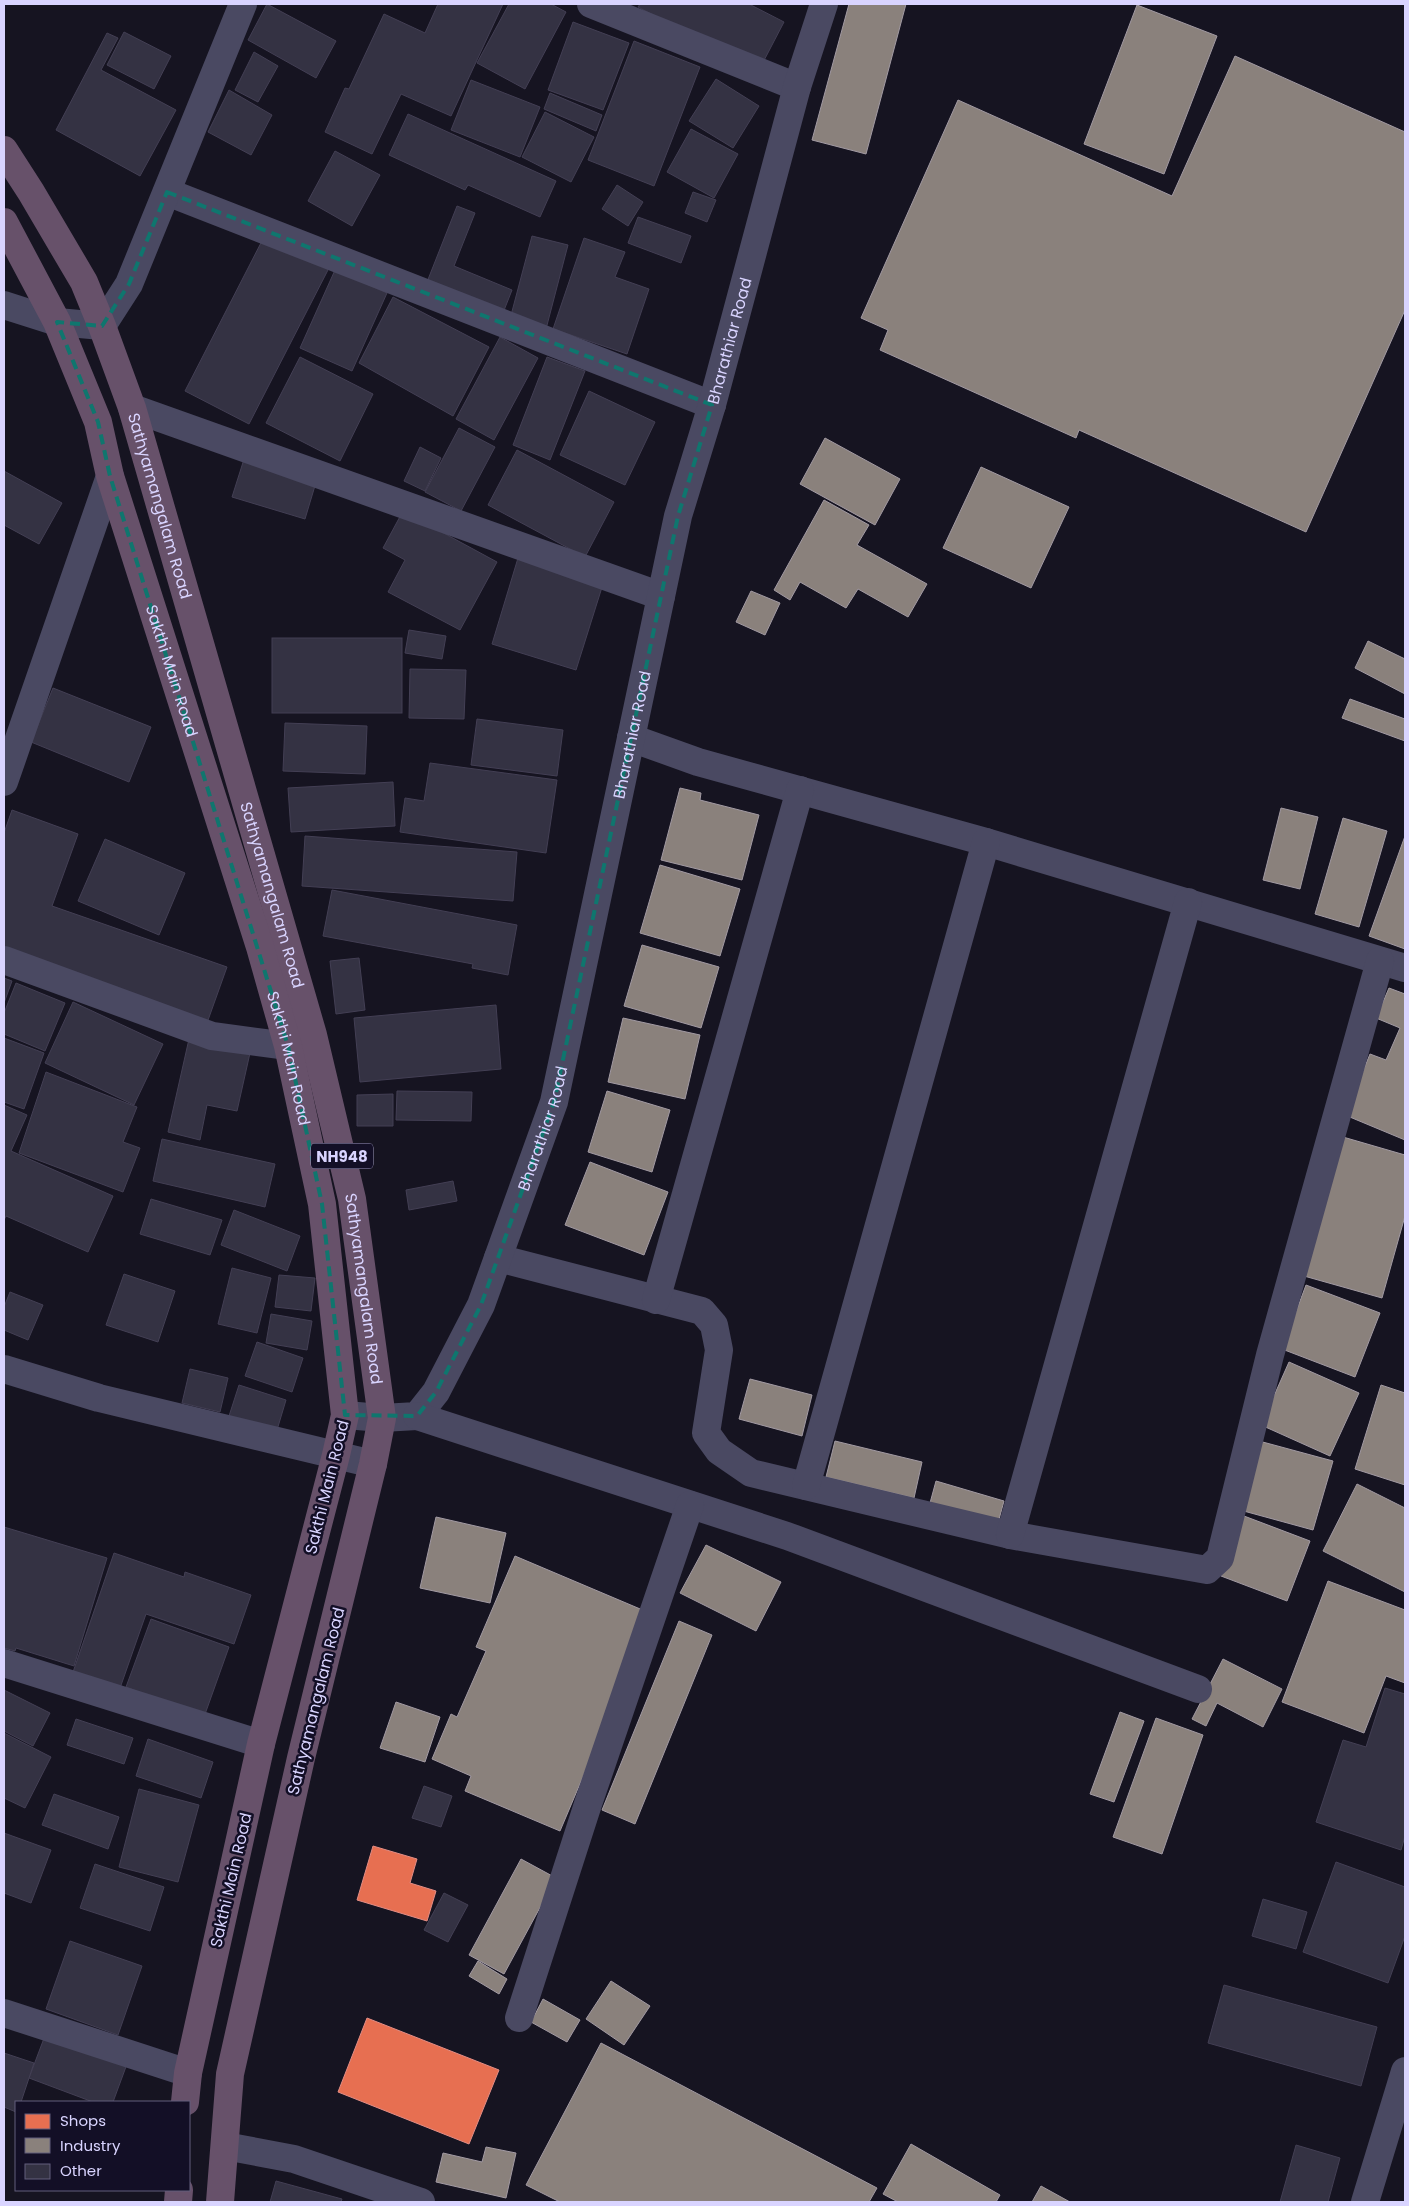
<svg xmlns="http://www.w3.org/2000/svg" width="1409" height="2206" font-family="Poppins,sans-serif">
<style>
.shops{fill:#e76f51;stroke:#e38d85}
.industry{fill:#8a817c;stroke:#a29aa3}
.building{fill:#343243;stroke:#433f54}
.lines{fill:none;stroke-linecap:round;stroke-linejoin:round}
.minor{stroke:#4a4962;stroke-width:28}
.highway{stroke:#67516a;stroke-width:28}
.marked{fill:none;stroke:#0f766e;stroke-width:4;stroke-dasharray:10 6;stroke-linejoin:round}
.labels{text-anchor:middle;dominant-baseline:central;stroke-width:5;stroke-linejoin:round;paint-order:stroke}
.shield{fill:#130f26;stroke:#9e99be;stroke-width:1}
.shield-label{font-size:15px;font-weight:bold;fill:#d9d4ff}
.street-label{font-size:16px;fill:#d9d4ff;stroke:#130f26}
</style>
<rect width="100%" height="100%" fill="#161421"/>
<g class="shops">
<polygon points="373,1846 417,1859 410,1883 436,1891 427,1921 357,1900"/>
<polygon points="367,2018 499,2070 469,2144 338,2092"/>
</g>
<g class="industry">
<polygon points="849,4 906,4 866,154 812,140"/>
<polygon points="1137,5 1217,36 1164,174 1084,144"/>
<polygon points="1235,56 1405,132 1405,310 1306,532 1079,430 1076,438 880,350 888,330 861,318 958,100 1172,196"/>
<polygon points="825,438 900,479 875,525 800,484"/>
<polygon points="981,467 1069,507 1031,588 943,548"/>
<polygon points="824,500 869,525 857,545 927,584 908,617 858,589 846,608 800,582 790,600 774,590"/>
<polygon points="751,591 780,603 765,635 736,622"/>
<polygon points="1368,641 1405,659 1405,694 1355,668"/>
<polygon points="1350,699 1405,719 1405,741 1342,718"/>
<polygon points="680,788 701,793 700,800 759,815 742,880 661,860"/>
<polygon points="1281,808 1318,817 1300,889 1263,880"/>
<polygon points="1343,818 1387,831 1359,927 1315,914"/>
<polygon points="1405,836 1405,949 1369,936"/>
<polygon points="660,865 740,889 720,956 640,933"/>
<polygon points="642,945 719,967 701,1028 624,1006"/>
<polygon points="1389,988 1405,994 1405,1140 1345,1115 1370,1054 1386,1060 1400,1028 1376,1018"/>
<polygon points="623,1018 700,1035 685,1099 608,1082"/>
<polygon points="607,1091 670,1110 652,1172 588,1152"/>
<polygon points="1343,1137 1405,1155 1405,1216 1382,1298 1304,1276"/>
<polygon points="590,1162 668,1192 644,1255 565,1225"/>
<polygon points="1306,1285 1380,1313 1355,1377 1282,1349"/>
<polygon points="1289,1362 1359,1393 1330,1456 1261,1425"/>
<polygon points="750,1379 812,1395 802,1436 739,1419"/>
<polygon points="1381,1385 1405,1393 1405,1485 1355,1469"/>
<polygon points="835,1441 922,1462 914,1498 826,1477"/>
<polygon points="1259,1441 1333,1461 1313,1530 1240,1510"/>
<polygon points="936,1481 1004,1501 998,1523 930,1503"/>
<polygon points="1357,1484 1405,1508 1405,1592 1323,1551"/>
<polygon points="1244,1516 1310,1541 1287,1601 1221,1576"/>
<polygon points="436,1517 506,1533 490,1603 420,1588"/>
<polygon points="706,1545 781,1582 756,1631 680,1593"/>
<polygon points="515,1556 652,1614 560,1831 465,1791 471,1776 432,1759 451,1714 457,1717 486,1651 476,1647"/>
<polygon points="1328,1581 1405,1610 1405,1683 1386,1676 1364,1733 1282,1702"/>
<polygon points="679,1621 712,1635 635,1824 602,1810"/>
<polygon points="1223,1659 1282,1689 1263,1727 1217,1703 1206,1726 1192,1719"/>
<polygon points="396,1702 440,1717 425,1762 380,1748"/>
<polygon points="1120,1712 1144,1721 1114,1802 1090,1794"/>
<polygon points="1156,1718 1203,1735 1162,1854 1113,1837"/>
<polygon points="521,1859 556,1878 504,1974 469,1955"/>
<polygon points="478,1961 507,1979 499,1994 469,1976"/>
<polygon points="611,1981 650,2006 624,2045 586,2019"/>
<polygon points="543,1999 580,2020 567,2042 531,2022"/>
<polygon points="601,2043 877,2188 869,2202 560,2202 526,2185"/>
<polygon points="911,2144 1000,2195 996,2202 898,2202 883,2194"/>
<polygon points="486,2147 516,2153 506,2198 436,2182 443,2153 482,2162"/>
<polygon points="1041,2186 1070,2202 1032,2202"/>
</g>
<g class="building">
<polygon points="267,4 336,41 316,78 248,40"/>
<polygon points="438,4 503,4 451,116 401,94 372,154 325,132 345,88 349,89 384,14 425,33"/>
<polygon points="509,4 551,4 566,12 525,89 477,63"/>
<polygon points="640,4 749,4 784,22 759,70 638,7"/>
<polygon points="573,22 629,43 603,110 548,90"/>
<polygon points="124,32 171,56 154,89 107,65"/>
<polygon points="107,33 118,38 101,70 176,110 140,176 56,130"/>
<polygon points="634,41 700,67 654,186 588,160"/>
<polygon points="254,52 278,66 258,102 235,90"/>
<polygon points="716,79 759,106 733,148 689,121"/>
<polygon points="471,80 540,107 520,157 451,130"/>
<polygon points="229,90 272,115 251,155 208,132"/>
<polygon points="550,93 602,115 596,131 544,109"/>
<polygon points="545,112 594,137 571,182 522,157"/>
<polygon points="408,114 556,181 540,217 468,185 465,190 389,155"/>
<polygon points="691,129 738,154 714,198 667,172"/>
<polygon points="335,151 380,175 352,226 308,201"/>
<polygon points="617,185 643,202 628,226 602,209"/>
<polygon points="693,192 716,200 707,222 685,213"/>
<polygon points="457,206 475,213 454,266 512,290 503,313 427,282"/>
<polygon points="638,217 691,236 681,263 628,243"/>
<polygon points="265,235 329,268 249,424 185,391"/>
<polygon points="532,236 568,245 546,329 510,319"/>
<polygon points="584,238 625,252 615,277 649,289 627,354 553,329"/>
<polygon points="335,270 387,293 352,371 300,348"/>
<polygon points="393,297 489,347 453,416 359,363"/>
<polygon points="500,337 538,358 494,440 456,419"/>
<polygon points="300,357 373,394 340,461 266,423"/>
<polygon points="547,357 585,371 550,460 513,445"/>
<polygon points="589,391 655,422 625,485 560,455"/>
<polygon points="459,428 495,447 461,511 425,492"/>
<polygon points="420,447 441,458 425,491 404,481"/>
<polygon points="517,450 614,502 585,557 488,505"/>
<polygon points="245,456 317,479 305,519 232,497"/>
<polygon points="4,471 62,503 39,544 4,525"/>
<polygon points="403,511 497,562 460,630 388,592 405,560 383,548"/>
<polygon points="518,558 603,584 576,670 492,644"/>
<polygon points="409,630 446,636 442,659 405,653"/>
<rect x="272" y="638" width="130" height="75"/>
<polygon points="410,669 466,670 464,719 409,718"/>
<polygon points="53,688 151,727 129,782 31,742"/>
<polygon points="477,719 563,730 557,776 471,765"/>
<polygon points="285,723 367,726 365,774 283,771"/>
<polygon points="430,763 557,780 546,853 400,832 405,798 424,801"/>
<polygon points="393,782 395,826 291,832 288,788"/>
<polygon points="12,810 78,834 52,906 227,967 207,1023 4,952 4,833"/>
<polygon points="305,836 517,852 513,901 302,886"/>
<polygon points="105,839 185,873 159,935 78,901"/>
<polygon points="332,890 517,925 508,975 472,968 473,964 323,936"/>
<polygon points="359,958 365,1010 336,1014 330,961"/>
<polygon points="4,978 12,981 4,1003"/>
<polygon points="16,983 65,1003 45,1051 4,1034 4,1013"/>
<polygon points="73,1002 163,1044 134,1105 45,1063"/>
<polygon points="496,1005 501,1069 360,1082 354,1018"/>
<polygon points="4,1038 44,1053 24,1109 4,1102"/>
<polygon points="189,1039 250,1053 237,1111 207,1105 200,1140 168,1132"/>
<polygon points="46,1072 137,1107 123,1142 140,1148 123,1192 19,1153"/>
<polygon points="397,1091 472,1092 471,1121 396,1120"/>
<polygon points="393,1094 393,1126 357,1126 357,1095"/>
<polygon points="4,1105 27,1115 11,1151 113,1196 88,1252 6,1216 4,1220"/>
<polygon points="162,1139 275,1164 265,1207 153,1181"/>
<polygon points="453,1181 457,1201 409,1210 406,1190"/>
<polygon points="151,1199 222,1220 210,1255 140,1234"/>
<polygon points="234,1210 300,1236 287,1271 221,1245"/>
<polygon points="232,1268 271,1278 257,1333 218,1324"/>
<polygon points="124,1274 175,1291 158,1342 106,1325"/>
<polygon points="279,1275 315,1278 311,1311 275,1307"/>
<polygon points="10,1292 43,1305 28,1340 4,1330 4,1307"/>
<polygon points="271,1314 312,1321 307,1350 266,1343"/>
<polygon points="257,1342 303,1358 292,1392 245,1376"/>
<polygon points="190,1369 228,1378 220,1412 182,1403"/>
<polygon points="239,1385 286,1400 277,1430 229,1416"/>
<polygon points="4,1527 107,1558 74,1666 16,1648 15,1651 4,1648"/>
<polygon points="114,1553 184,1577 185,1572 251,1595 234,1644 146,1614 119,1691 72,1675"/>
<polygon points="151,1619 229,1647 204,1717 126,1687"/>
<polygon points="1385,1688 1405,1694 1405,1836 1401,1850 1316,1822 1343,1740 1366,1747"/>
<polygon points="4,1690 50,1713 33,1746 4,1731"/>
<polygon points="76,1719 133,1738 124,1764 67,1745"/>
<polygon points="4,1733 51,1757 25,1808 4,1798"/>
<polygon points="148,1739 213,1762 201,1798 136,1776"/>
<polygon points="424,1786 452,1796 441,1827 412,1818"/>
<polygon points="139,1789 199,1805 178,1882 119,1867"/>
<polygon points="54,1794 119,1817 108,1849 42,1825"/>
<polygon points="4,1833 51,1850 31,1903 4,1893"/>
<polygon points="1336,1862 1405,1887 1405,1936 1388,1983 1303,1952"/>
<polygon points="95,1864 164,1887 150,1931 80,1908"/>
<polygon points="444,1893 468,1905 448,1942 424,1930"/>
<polygon points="1263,1899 1307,1912 1296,1949 1252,1936"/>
<polygon points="70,1941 142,1966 118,2035 46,2009"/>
<polygon points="1224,1985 1377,2027 1361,2086 1208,2043"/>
<polygon points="46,2033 127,2064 113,2102 93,2102 29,2078"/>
<polygon points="4,2053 34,2063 21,2102 16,2102 16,2112 4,2107"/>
<polygon points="1296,2145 1340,2158 1328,2202 1280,2202"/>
<polygon points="276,2181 342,2199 341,2202 270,2202"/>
</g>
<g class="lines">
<g class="minor">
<polyline points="591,4 797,87"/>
<polyline points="167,192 712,405"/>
<polyline points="4,305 57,322 102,326 129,284 243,4"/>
<polyline points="132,408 661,596"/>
<polyline points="631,738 698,762 986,842 1405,968"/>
<polyline points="4,782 110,476"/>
<polyline points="4,960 212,1036 288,1046"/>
<polyline points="498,1258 702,1311 714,1325 719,1350 706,1433 719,1451 751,1473 1010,1535 1207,1570 1220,1558 1270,1355 1380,961"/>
<polyline points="656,1300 800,790"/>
<polyline points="4,1369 99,1398 373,1464"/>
<path id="s1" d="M345,1415L382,1418L417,1416L436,1392L481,1305L554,1102L678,516L712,405L797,87L824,4"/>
<polyline points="417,1416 787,1536 1198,1689"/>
<polyline points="806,1486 986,842"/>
<polyline points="1010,1535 1188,902"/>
<polyline points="4,1663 261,1744"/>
<polyline points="4,2013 188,2073"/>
<polyline points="519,2018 588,1804 690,1505"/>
<polyline points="225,2146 294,2159 421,2202"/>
<polyline points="1365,2202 1405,2071"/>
</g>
<g class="highway">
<path id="s2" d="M4,150L31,192L84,282L102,326L132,408L313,1035L352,1199L382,1418L373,1464L301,1758L230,2074L220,2202"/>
<path id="s3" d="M4,222L57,322L98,422L110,476L260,947L288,1046L322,1204L345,1415L336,1455L261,1744L188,2073L185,2102"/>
<polyline points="178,2202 179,2190"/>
</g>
</g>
<path class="marked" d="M167,192L712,405L678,516L554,1102L481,1305L436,1392L417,1416L345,1415L322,1204L288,1046L110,476L98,422L57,322L102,326L129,284Z"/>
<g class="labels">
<rect class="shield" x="311" y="1143.5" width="62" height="25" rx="4"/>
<g class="shield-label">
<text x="342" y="1156">NH948</text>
</g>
<g class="street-label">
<text stroke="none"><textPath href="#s1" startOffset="1198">Bharathiar Road</textPath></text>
<text stroke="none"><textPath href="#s2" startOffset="391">Sathyamangalam Road</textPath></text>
<text stroke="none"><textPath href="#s3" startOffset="481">Sakthi Main Road</textPath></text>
<text stroke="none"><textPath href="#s1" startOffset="792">Bharathiar Road</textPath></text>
<text stroke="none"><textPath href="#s2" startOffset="796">Sathyamangalam Road</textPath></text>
<text stroke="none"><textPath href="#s3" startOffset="886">Sakthi Main Road</textPath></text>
<text stroke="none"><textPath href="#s1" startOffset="388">Bharathiar Road</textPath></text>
<text stroke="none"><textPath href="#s2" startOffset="1201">Sathyamangalam Road</textPath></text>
<text transform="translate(327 1487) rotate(-76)">Sakthi Main Road</text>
<text transform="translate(316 1701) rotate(-76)">Sathyamangalam Road</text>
<text transform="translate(231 1880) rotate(-77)">Sakthi Main Road</text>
</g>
</g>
<rect width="1409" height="2206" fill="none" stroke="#d9d4ff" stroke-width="10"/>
<rect x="15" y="2101" width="175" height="90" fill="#130f26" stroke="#625e7d"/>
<rect x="25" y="2114" width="25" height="15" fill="#e76f51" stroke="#625e7d"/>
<text x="60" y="2126" font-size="15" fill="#d9d4ff">Shops</text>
<rect x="25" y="2138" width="25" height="15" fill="#8a817c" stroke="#625e7d"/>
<text x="60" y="2151" font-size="15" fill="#d9d4ff">Industry</text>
<rect x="25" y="2164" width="25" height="15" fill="#343243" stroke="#625e7d"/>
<text x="60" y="2176" font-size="15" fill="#d9d4ff">Other</text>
</svg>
